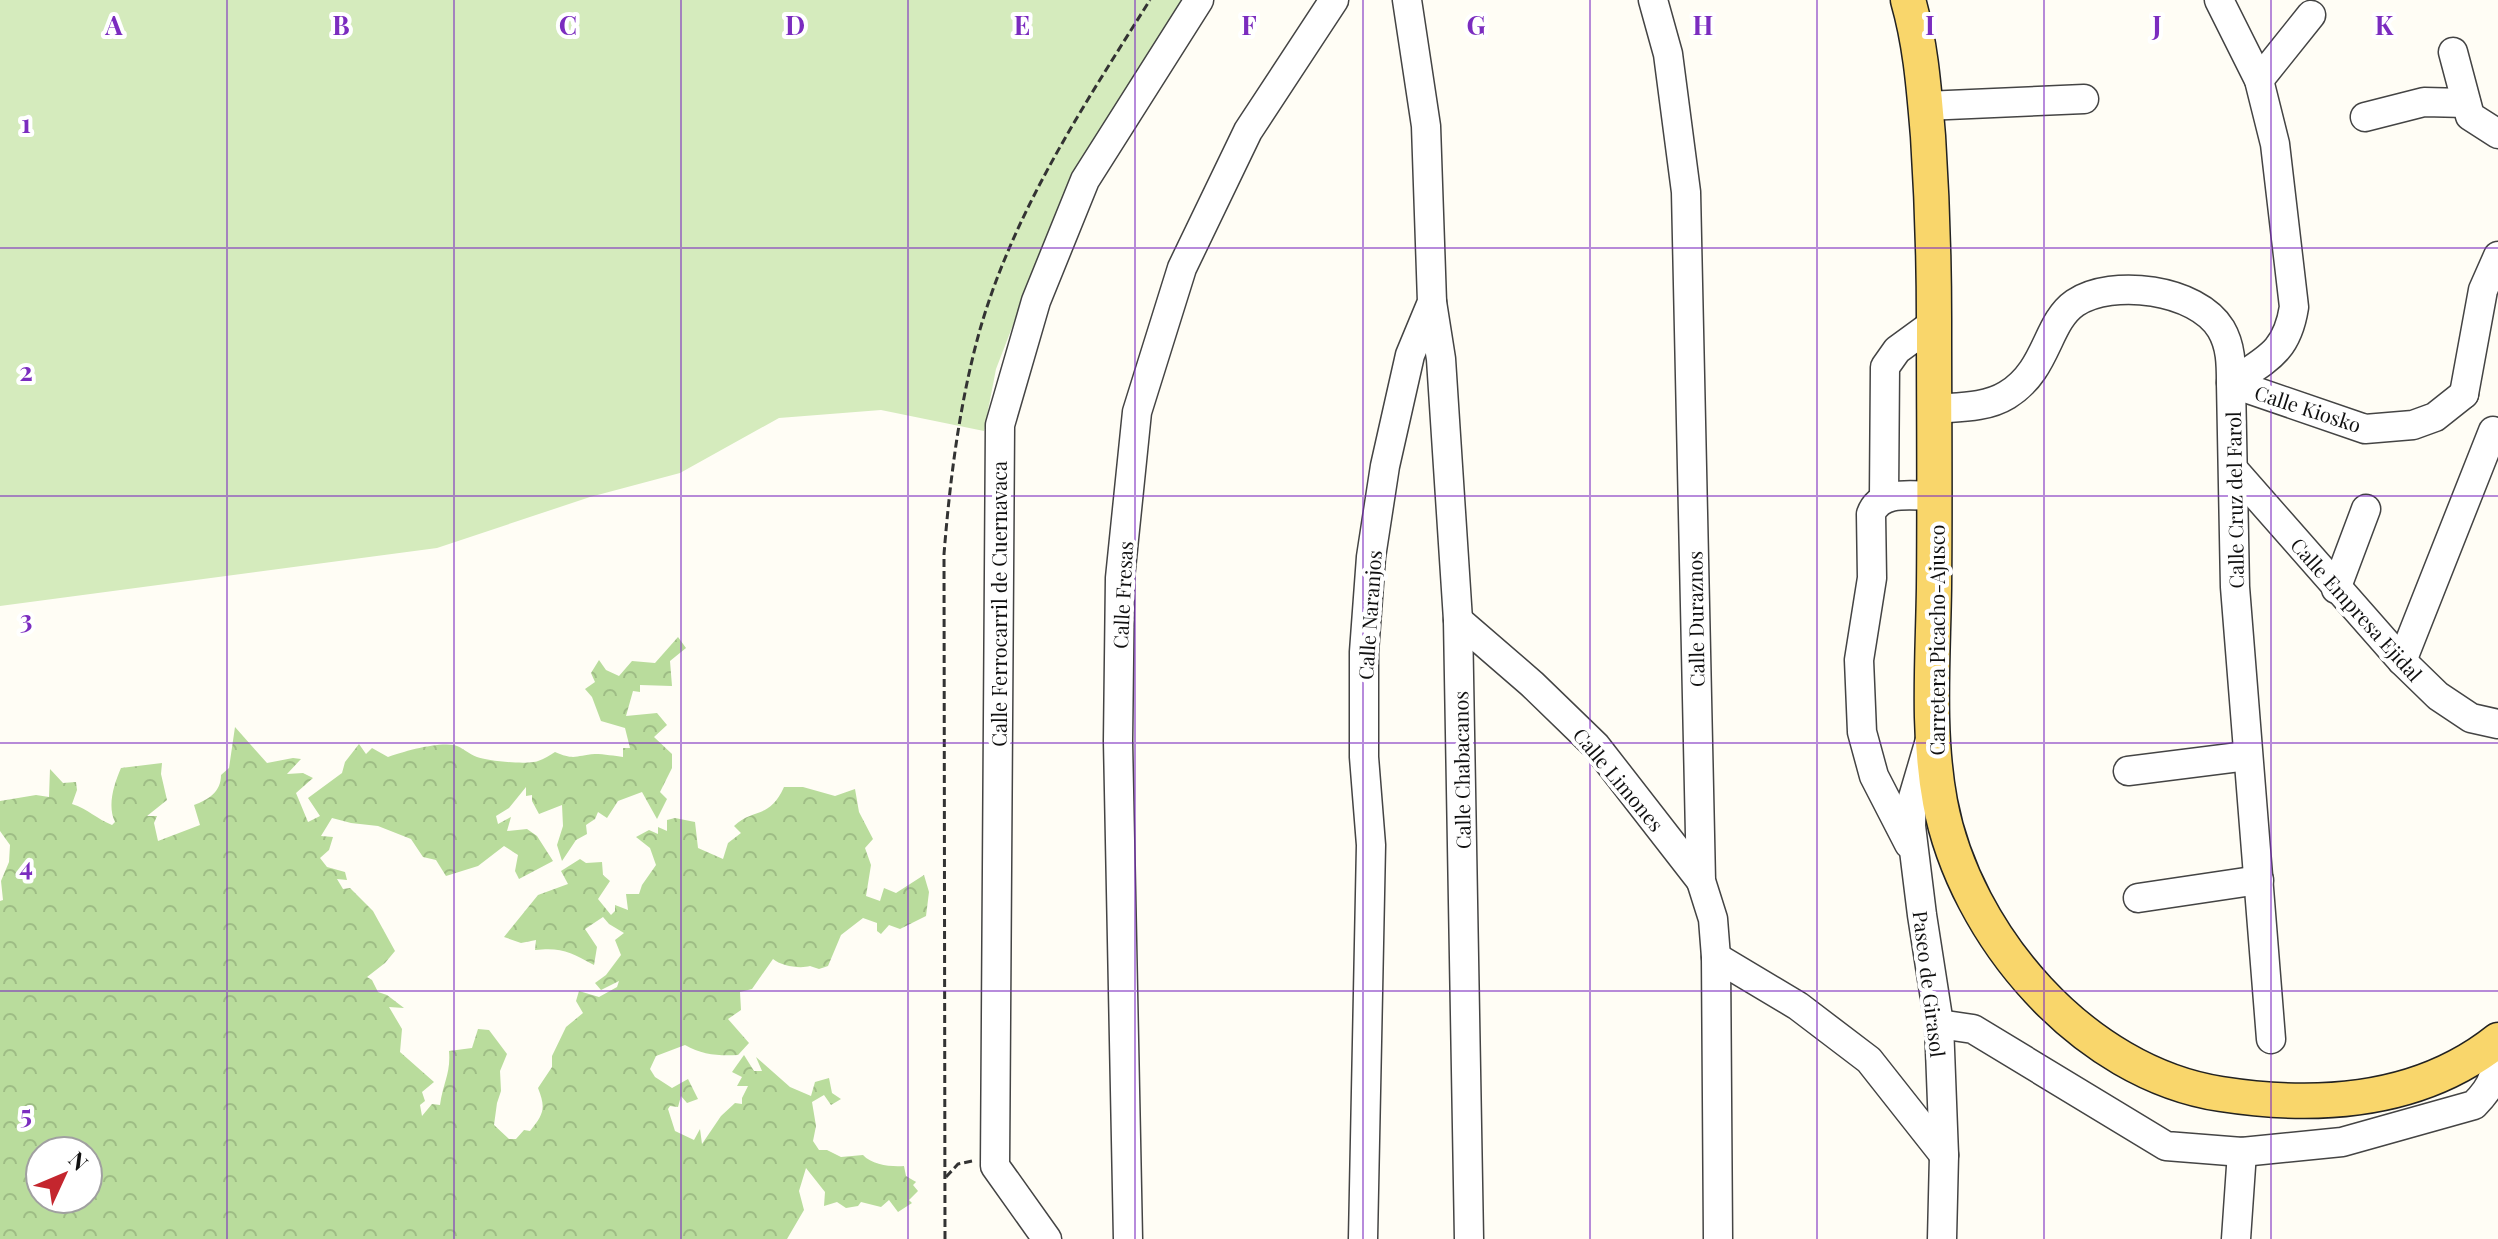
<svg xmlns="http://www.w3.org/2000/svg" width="2498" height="1239" font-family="'Playfair Display',serif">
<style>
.grass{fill:#d5ebbd}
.forest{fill:url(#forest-crowns);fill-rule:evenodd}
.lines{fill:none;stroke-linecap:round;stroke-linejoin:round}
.minor-casing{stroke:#444;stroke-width:31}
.major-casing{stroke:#222;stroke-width:37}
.path{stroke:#333;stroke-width:3;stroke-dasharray:8 4;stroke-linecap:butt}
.minor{stroke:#fff;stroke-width:28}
.major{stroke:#f9d66b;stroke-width:34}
.grid{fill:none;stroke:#7b2cbf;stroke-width:2;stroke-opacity:0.55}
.labels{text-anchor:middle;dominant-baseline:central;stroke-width:8;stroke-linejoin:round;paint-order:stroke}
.street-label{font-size:20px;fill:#111;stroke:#fff}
.grid-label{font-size:26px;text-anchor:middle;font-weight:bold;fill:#7b2cbf;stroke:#fff;stroke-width:8;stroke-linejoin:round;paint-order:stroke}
</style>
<defs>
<pattern id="forest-crowns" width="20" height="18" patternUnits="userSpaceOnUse" patternTransform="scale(2)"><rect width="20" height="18" fill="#b9dc9c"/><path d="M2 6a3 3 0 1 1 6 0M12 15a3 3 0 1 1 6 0" fill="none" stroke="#9ebc85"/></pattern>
</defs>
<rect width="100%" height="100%" fill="#fffdf5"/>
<polygon class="grass" points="0,0 1183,0 1070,177 996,369 984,431 881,410 779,418 680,473 590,497 437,548 0,606"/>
<path class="forest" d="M678,637L686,648L670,661L672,686L640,685V692L633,691L626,716L657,713L667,725L654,737L672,754V768L660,792L667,799L657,819L642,792L618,801L607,818L598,812L595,819L586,825L587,834L576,840L562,861L557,845L563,826L562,805L539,814L532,801V795L526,796V787L509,808L496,816L498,824L511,817L507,831L527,829L537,836L553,861L519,879L515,871L518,855L504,846L478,866L446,876L436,860L423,857L411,839L378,826L351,823L332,818L321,836L333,837L329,850L320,858L327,867L345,872L347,880L337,879L343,889L350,888L373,911L395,951L385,963L367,977L372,980L378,992L387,995L404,1008L389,1007L402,1029L400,1052L434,1082L422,1092L425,1101L420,1105L422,1116L432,1104L440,1105C443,1083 451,1073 449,1051L472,1048L478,1029L489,1030L507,1054L500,1071L501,1091L497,1103L494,1125L509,1139H516L524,1130L530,1131C544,1114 546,1108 538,1088L552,1067V1056L566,1027L583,1013L576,1001L579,991L599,997L617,987L619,981L601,990L595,983L606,975L621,955L615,940L624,933L609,924L603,917L585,929L597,947L594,965C571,952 561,947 535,950L536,940L521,943L504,937L538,895L568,884L561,871L580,859L586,863L602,862L603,875L610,881L598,899L611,915L615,911V905L628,910L626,894H639L642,885L656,865L650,848L636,837L649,830L658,834V827L667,831V820L675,818L695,822L698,848L723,859L728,843L741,833L734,826C754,807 769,820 784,787H803L835,796L855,789L859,812L873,839L865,848L871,865L866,896L880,901L884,888L896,893L924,875L929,892L926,916L900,929L889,925L881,934L877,931V923L863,918L841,935L828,966L819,969L810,966C800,969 781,966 773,959L752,989L740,992L741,1010L728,1019L749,1043L738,1055C719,1056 702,1055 685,1045L656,1056L650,1069L655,1077L672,1088L688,1079L698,1099L687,1103L681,1096L678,1107L670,1106L668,1109L675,1131L694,1140L700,1129L702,1144L721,1116L735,1103L742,1104V1098L748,1086H737L742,1077L732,1072L744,1055L754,1071H762L756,1057L790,1087L811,1096L815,1082L829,1078L832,1093L841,1099L831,1105L824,1095L812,1102L816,1126L813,1141L819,1150H827L841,1157L863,1155C872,1165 891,1167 904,1166L906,1176L916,1182L913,1185L918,1191L909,1200L912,1203L898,1212L889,1200L881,1207L861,1202L858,1206L846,1208L837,1202L824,1206L825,1192L806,1168L799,1191L804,1210L787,1239H0V901L3,900L1,881L9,862L10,845L0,831V801L36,795L49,797L50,769L63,783L76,782L77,790L72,804C88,809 97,819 112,825L115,822C107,806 114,784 121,768L162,763L161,774L167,800L147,816H157L154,823L158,841L200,825L194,805C208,800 221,792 221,775L229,768L235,727L267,763L293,758L301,759L287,774L303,773L313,778L296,793L308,822L320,816L308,798L342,773L345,762L359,744L366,754L372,748L388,757C404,751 437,742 454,745C462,747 469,754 477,757C487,761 528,765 538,761C544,759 550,755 555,752C575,761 577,755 595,754C604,754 615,756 623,757V748H630L625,728L601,721L592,697L585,689L595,682L591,673L599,660L606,670L619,676L632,661L655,663ZM40,1151H88V1199H40Z"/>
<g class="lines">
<defs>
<g id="minor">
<polyline points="1653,0 1668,54 1686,192 1701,881 1713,919 1716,957 1718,1239"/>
<path d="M2219,0L2259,80L2275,144L2294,307C2287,352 2267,359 2231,383L2235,587L2271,1039"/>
<polyline points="2453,52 2470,116 2498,134"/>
<polyline points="2259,80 2311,15"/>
<polyline points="1925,106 2084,99"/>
<polyline points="2365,117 2424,102 2466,103"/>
<polyline points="1432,302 1441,359 1458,620 1469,1239"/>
<polyline points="2464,394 2483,290 2498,256"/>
<path d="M1935,409C1958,407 1986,408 2007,395C2048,370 2046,323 2075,303C2112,278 2197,289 2221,329C2231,346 2231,364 2231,383L2365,429L2413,425L2435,417L2464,394"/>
<polyline points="2234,470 2402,661 2438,696 2471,718 2498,724"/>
<polyline points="1884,497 1885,367 1897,350 1934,323"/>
<polyline points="2336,589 2366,509"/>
<polyline points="1458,620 1532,684 1596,746 1701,881"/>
<polyline points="2402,661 2493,431"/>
<polyline points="1930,740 1912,801 1911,826 1922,915 1939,1024 1944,1155 1942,1239"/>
<polyline points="2128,771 2247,756"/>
<path d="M1909,844L1874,776L1862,732L1859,660L1872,578L1871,514C1880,489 1913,496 1935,496"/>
<polyline points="2138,898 2259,880"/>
<polyline points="1716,957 1798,1006 1869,1060 1944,1155"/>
<path d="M1939,1024L1973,1029L2166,1146L2242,1152L2342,1142L2474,1105C2496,1083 2496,1073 2495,1043"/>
<polyline points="1047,1239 995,1166 1000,425 1036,301 1085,180 1199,0"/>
<polyline points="1128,1239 1118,741 1120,578 1137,412 1182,268 1248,131 1334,0"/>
<polyline points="1363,1239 1371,845 1364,757 1364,652 1371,557 1385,466 1410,355 1432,302 1426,126 1407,0"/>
<polyline points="2236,1239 2242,1152"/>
</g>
<path id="major" d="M1908,0C1921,45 1924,90 1928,136C1932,198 1934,258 1934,320C1934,409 1935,498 1934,588C1933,659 1927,732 1940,802C1965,935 2083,1073 2221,1094C2318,1109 2419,1103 2498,1040"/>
</defs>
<use href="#minor" class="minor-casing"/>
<use href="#major" class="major-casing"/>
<g class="path">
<polyline points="946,1177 958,1164 972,1161"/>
<path d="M945,1239L944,554C950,480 959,406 979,333C1013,212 1084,105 1150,0"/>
</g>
<use href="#minor" class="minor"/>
<use href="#major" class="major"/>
</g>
<path class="grid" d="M227,0V1239M454,0V1239M681,0V1239M908,0V1239M1135,0V1239M1363,0V1239M1590,0V1239M1817,0V1239M2044,0V1239M2271,0V1239M0,248H2498M0,496H2498M0,743H2498M0,991H2498"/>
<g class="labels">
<g class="street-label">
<text transform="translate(2308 408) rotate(18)">Calle Kiosko</text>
<text transform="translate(2234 500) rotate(-91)">Calle Cruz del Farol</text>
<text transform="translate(1122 595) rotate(-87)">Calle Fresas</text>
<text transform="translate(998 604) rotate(-90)">Calle Ferrocarril de Cuernavaca</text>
<text transform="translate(2357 609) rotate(48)">Calle Empresa Ejidal</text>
<text transform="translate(1369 615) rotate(-86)">Calle Naranjos</text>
<text transform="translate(1695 619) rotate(-91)">Calle Duraznos</text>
<text transform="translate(1936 640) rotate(-90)">Carretera Picacho-Ajusco</text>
<text transform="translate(1461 770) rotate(-91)">Calle Chabacanos</text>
<text transform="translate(1619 779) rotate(50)">Calle Limones</text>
<text transform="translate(1930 984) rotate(83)">Paseo de Girasol</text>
</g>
</g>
<g class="grid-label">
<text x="114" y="35">A</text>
<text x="341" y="35">B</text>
<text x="568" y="35">C</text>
<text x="795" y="35">D</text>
<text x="1022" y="35">E</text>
<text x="1249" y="35">F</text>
<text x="1476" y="35">G</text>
<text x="1703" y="35">H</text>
<text x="1930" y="35">I</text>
<text x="2157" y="35">J</text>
<text x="2384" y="35">K</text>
<text x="26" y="133">1</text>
<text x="26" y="381">2</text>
<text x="26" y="629">3</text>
<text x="26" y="876">4</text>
<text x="26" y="1124">5</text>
</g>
<g transform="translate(64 1175) rotate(46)"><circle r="38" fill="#ffffff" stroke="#a0a0a0" stroke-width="2"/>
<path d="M0-6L14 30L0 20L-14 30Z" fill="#c4262e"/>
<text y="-12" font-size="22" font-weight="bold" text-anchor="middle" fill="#111111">N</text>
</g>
</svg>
